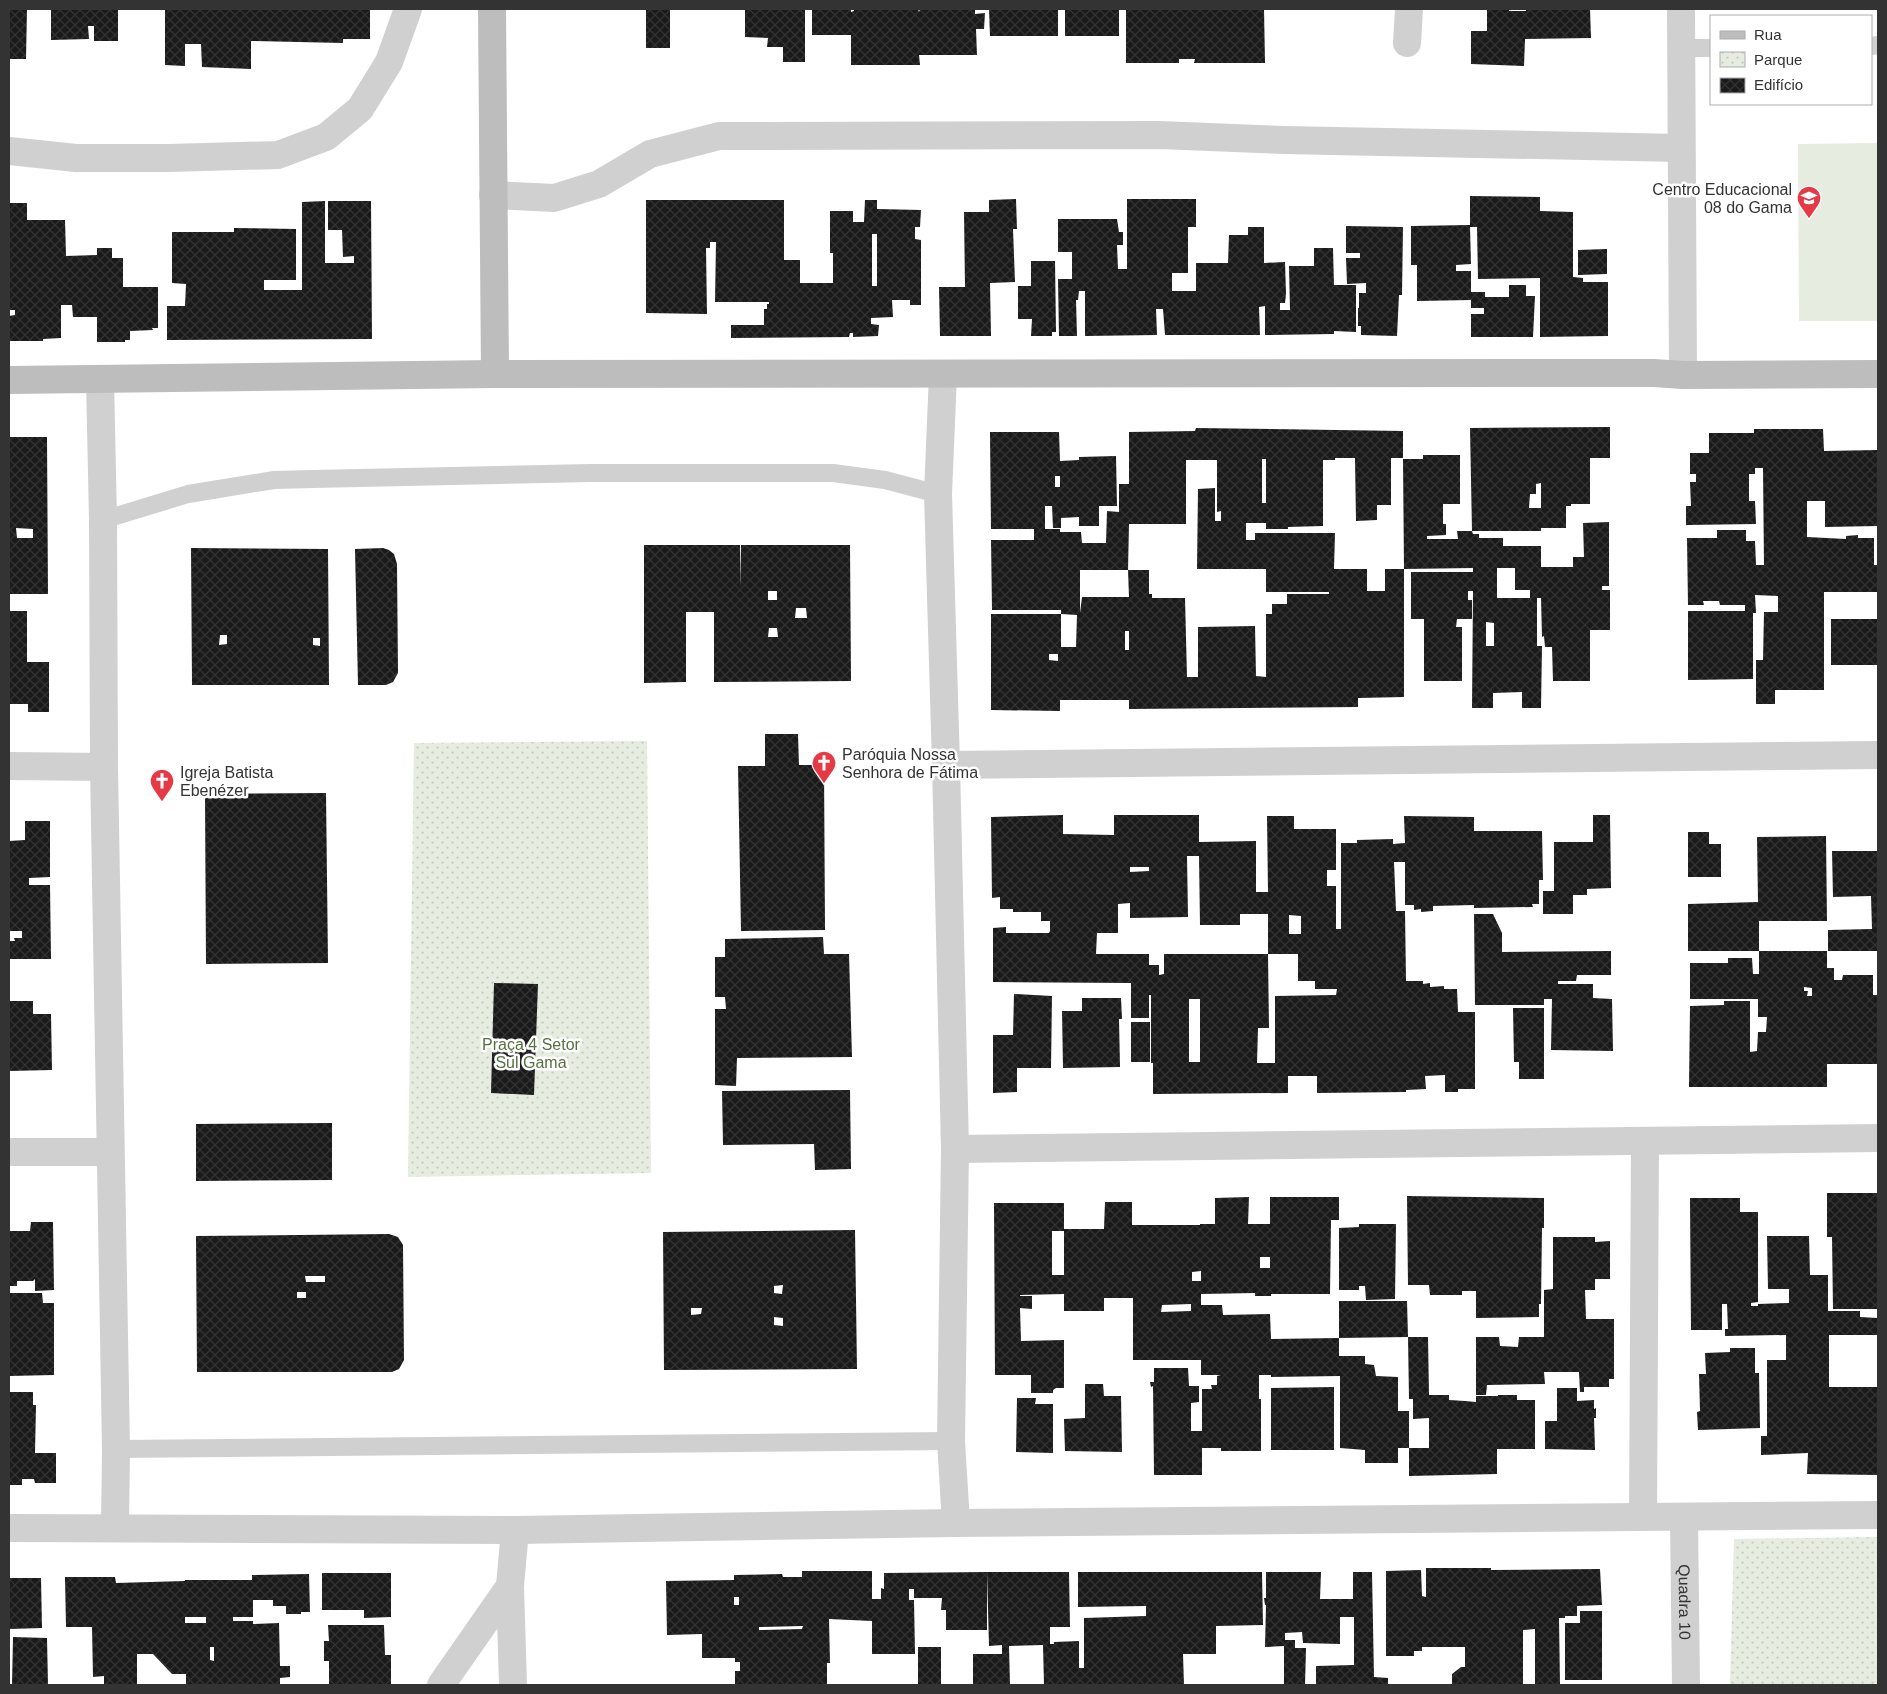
<svg xmlns="http://www.w3.org/2000/svg" width="1887" height="1694" font-family="Helvetica,sans-serif">
<style>
.park{fill:url(#park-dots)}
.pitch{fill:#e6ecdf}
.building{fill:url(#building-cross-hatch);fill-rule:evenodd}
.lines{fill:none;stroke-linecap:round;stroke-linejoin:round}
.lane{stroke:#d0d0d0;stroke-width:18}
.street{stroke:#d0d0d0;stroke-width:28}
.secondary{stroke:#bdbdbd;stroke-width:28}
.labels{text-anchor:middle;dominant-baseline:central;stroke-width:5;stroke-linejoin:round;paint-order:stroke}
.poi-label{font-size:16px;fill:#333;stroke:#fff;text-anchor:start}
.park-label{font-size:16px;fill:#56703f;stroke:#fff}
.street-label{font-size:16px;fill:#333;stroke:#fff}
</style>
<defs>
<pattern id="park-dots" width="8" height="8" patternUnits="userSpaceOnUse" patternTransform="scale(1.25)"><rect width="8" height="8" fill="#e6ecdf"/><path d="M2 2h.1M6 6h.1" fill="none" stroke="#c6cbc0" stroke-width="1.8" stroke-linecap="round"/></pattern>
<pattern id="building-cross-hatch" width="8" height="8" patternUnits="userSpaceOnUse" patternTransform="scale(1.25)"><rect width="8" height="8" fill="#1a1a1a"/><path d="M0 0l8 8M0 8l8-8" fill="none" stroke="#333"/></pattern>
</defs>
<rect width="100%" height="100%" fill="#fff"/>
<g class="park">
<polygon points="647,741 651,1173 408,1177 414,743"/>
<polygon points="1878,1537 1878,1685 1730,1685 1734,1539"/>
</g>
<polygon class="pitch" points="1878,143 1878,321 1799,321 1798,144"/>
<g class="building">
<polygon points="9,9 27,9 26,59 9,59"/>
<polygon points="51,9 118,9 118,41 94,41 94,26 88,26 89,39 51,40"/>
<polygon points="165,9 370,9 370,39 343,39 343,43 251,41 251,69 202,67 201,44 185,44 185,66 165,65"/>
<rect x="646" y="9" width="24" height="39"/>
<polygon points="745,9 805,9 805,62 783,62 783,47 767,47 768,38 745,37"/>
<polygon points="812,9 851,9 851,12 854,11 854,9 918,9 919,12 920,9 975,9 975,14 985,13 984,29 976,29 977,55 919,55 920,65 851,65 851,35 812,35"/>
<polygon points="989,9 1058,9 1058,36 990,36"/>
<rect x="1065" y="9" width="54" height="27"/>
<polygon points="1126,9 1264,9 1265,63 1194,63 1195,59 1179,59 1179,63 1126,63"/>
<polygon points="1487,9 1509,9 1509,11 1526,11 1526,9 1590,9 1591,38 1525,39 1524,66 1471,64 1471,31 1487,31"/>
<polygon points="1470,196 1540,197 1540,211 1573,212 1573,277 1583,278 1583,282 1608,282 1608,336 1540,337 1540,278 1478,279 1477,227 1470,227 1471,264 1456,265 1456,271 1471,271 1471,292 1485,292 1485,297 1509,297 1509,285 1526,285 1526,296 1535,296 1533,337 1471,337 1471,314 1484,314 1484,308 1471,308 1471,300 1417,301 1417,265 1411,265 1411,226 1470,225"/>
<polygon points="1016,199 1017,229 1013,229 1015,282 990,283 991,336 940,336 939,287 965,287 964,212 989,212 989,200"/>
<polygon points="1127,199 1196,199 1196,227 1188,227 1188,273 1172,273 1172,291 1196,291 1196,263 1228,263 1229,235 1248,235 1248,227 1264,227 1264,263 1285,262 1286,294 1285,303 1280,303 1280,310 1290,310 1289,266 1314,266 1314,248 1333,248 1334,285 1356,285 1356,332 1334,331 1334,334 1265,335 1265,306 1259,307 1260,335 1165,335 1163,309 1156,309 1157,335 1085,336 1085,291 1079,291 1078,300 1076,300 1077,336 1059,336 1058,279 1072,279 1072,252 1058,252 1058,219 1117,219 1119,232 1123,232 1123,245 1117,245 1118,269 1127,269"/>
<path d="M646,200H784V260H800V283H833V253H830V211H853V222H864L865,200H877V209L921,210L920,227H915V239L921,240V305H910V300H892L893,317L871,318V324L879,325L878,336L853,337V333H850L849,337L731,338V325H764V309H767V304H769V302H715L716,242H710V248H706L707,314L646,313ZM872,234H877V286H872Z"/>
<polygon points="325,201 325,263 354,263 354,256 343,257 342,230 328,230 328,201 371,201 372,339 167,340 167,306 185,306 186,284 172,283 172,232 234,232 234,228 296,229 296,280 264,280 264,290 302,290 302,202"/>
<polygon points="9,203 27,203 27,220 65,220 66,256 97,255 97,248 112,248 112,258 123,258 123,287 158,287 158,328 152,328 153,330 130,331 130,340 125,340 125,342 97,342 97,317 73,317 72,305 61,305 61,338 43,339 43,341 9,341 9,316 15,315 15,310 9,310"/>
<polygon points="1346,226 1403,227 1402,295 1399,295 1397,336 1361,335 1361,326 1358,326 1358,308 1359,308 1359,293 1366,293 1366,283 1347,284 1346,258 1360,258 1360,253 1346,253"/>
<polygon points="1607,249 1607,274 1578,275 1578,250"/>
<polygon points="1031,261 1055,261 1056,332 1052,332 1052,336 1031,336 1032,319 1018,319 1018,286 1031,286"/>
<path d="M1610,427V458H1590V504H1571V506H1566V528H1541V531H1472L1473,534H1479V538H1503V546H1541V567H1573V557H1584L1583,523L1609,522V586H1602V590H1610V630H1590V681H1553L1552,647H1545L1544,636L1542,637L1541,598H1537V646H1542L1541,708H1522V692L1493,693V708H1472L1473,591H1468V600H1472V619H1457L1456,627H1462V681H1424V619H1411V572H1473V568L1404,569V697L1358,698V707L1129,709V700H1060V711L991,710V614H1061V610H992L991,540H1034V529H1039H991L990,432H1059L1060,461L1079,460V457L1116,456L1117,506H1099V526H1079V517L1061,518V528H1053L1052,506H1045V529H1060V532H1081L1082,543H1106L1107,511L1119,512V484H1129V432L1195,431L1196,428L1403,431V458H1391V505H1377V520L1356,521L1355,458H1335V460H1323V526L1288,527V529H1266V523H1246V540H1255V533H1335L1334,569H1367V591H1385V569H1404L1403,459H1423V455H1460V504H1443V524H1446V535L1427,536V539H1458L1457,531H1472L1470,428ZM1262,459H1266V503H1262ZM1186,460H1217V512L1221,511V521H1215V488L1198,489L1197,569H1266V592H1329V594H1287V604H1272V614H1266V677L1256,676L1255,626L1198,627V677H1187L1185,598H1152V594H1149V570H1128L1129,597H1082L1080,613V570H1128L1129,524H1186ZM1055,476H1060V487H1055ZM1541,483V508H1529L1530,494H1536V484ZM1497,568H1515V590H1530V598H1497ZM1061,614L1077,615L1076,647H1061ZM1486,622L1494,623V646H1486ZM1125,631H1129V650H1125ZM1049,654H1058V661L1049,660Z"/>
<polygon points="1754,429 1823,429 1824,451 1878,450 1878,526 1825,527 1825,501 1807,501 1807,537 1846,539 1846,536 1858,535 1858,538 1874,538 1874,565 1878,565 1878,592 1824,592 1824,690 1775,690 1775,704 1756,704 1756,660 1763,660 1764,612 1778,612 1778,596 1755,595 1756,613 1753,613 1753,679 1688,680 1688,611 1745,611 1745,605 1720,605 1719,601 1703,601 1704,605 1688,605 1687,538 1717,538 1717,530 1746,530 1746,541 1755,541 1756,565 1764,565 1763,468 1755,468 1755,474 1749,474 1749,501 1755,501 1756,524 1686,525 1686,506 1691,506 1690,482 1696,482 1696,474 1690,474 1690,453 1709,453 1709,433 1754,433"/>
<path d="M9,437H47L48,594H9ZM16,528L33,529V538H17Z"/>
<path d="M644,545H740V588L741,545H850L851,681L714,682V612H686V682L644,683ZM768,591H777V600H768ZM796,608H806L807,618H795ZM769,628H777L778,637H768Z"/>
<path d="M191,548L328,549L329,685H192ZM220,635H227V644L219,645ZM313,638H320V646L313,645Z"/>
<polygon points="383,548 389,550 394,554 397,564 398,673 393,682 386,685 358,685 355,549"/>
<polygon points="9,611 27,611 27,662 49,662 49,712 28,712 28,704 9,704"/>
<rect x="1831" y="619" width="47" height="46"/>
<polygon points="765,734 798,734 799,765 824,765 825,930 741,931 738,766 765,766"/>
<polygon points="326,793 328,963 206,964 205,794"/>
<path d="M1063,815V834L1114,835V815H1199V842L1256,841V892H1268L1267,816H1294V829H1336V870H1327V886H1336V929H1341V843H1357V840L1393,839V844L1405,843L1404,816L1474,817V831H1542L1543,880H1539V904H1532L1533,907L1474,908V905L1433,906V911L1421,912V909L1414,910V905H1405V862H1394L1396,911H1405L1406,981H1423V984L1430,983V987L1444,986V989H1457L1458,1012H1475V1089H1458V1092H1445V1075L1425,1076L1426,1089L1406,1090V1092L1317,1093V1076H1288V1093L1153,1094V1063H1151V995H1149V1018H1131V983L993,982V928L1006,927V933H1049L1050,931V921H1041V912H1013V909H1000V897L992,898L991,817ZM1187,856H1199L1200,925H1240V914H1268V954H1298V981H1315V989H1337L1336,995L1275,996V1063H1257L1258,1028H1269L1268,954H1164V974L1159,975V965H1149V954H1096L1097,933H1118V904L1130,903V918L1188,917ZM1130,867H1149V871L1130,872ZM1289,915L1301,916V934H1289ZM1189,999H1200V1062H1189Z"/>
<polygon points="1593,815 1610,815 1611,888 1587,889 1587,895 1573,895 1573,914 1543,914 1543,891 1554,891 1554,842 1593,842"/>
<polygon points="25,821 50,821 50,877 29,878 29,885 50,885 51,959 9,959 9,941 15,941 14,938 22,938 22,931 9,931 9,841 25,840"/>
<polygon points="1688,832 1709,832 1709,844 1721,844 1721,877 1688,877"/>
<polygon points="1826,836 1827,921 1759,921 1759,951 1688,951 1688,904 1758,902 1757,837"/>
<polygon points="1832,851 1878,851 1878,951 1828,951 1828,930 1872,929 1871,896 1833,897"/>
<polygon points="1474,914 1493,914 1502,933 1502,952 1611,951 1611,975 1577,975 1576,981 1558,981 1558,984 1593,984 1593,998 1612,999 1613,1051 1551,1050 1552,999 1544,999 1544,1005 1475,1005"/>
<polygon points="823,937 824,954 849,954 852,1057 737,1058 736,1086 715,1085 715,1009 726,1009 725,997 715,997 715,957 725,957 725,939"/>
<path d="M1759,951H1827V968H1834V980H1842L1843,975H1873V995H1878V1064H1827V1087H1689L1690,1006L1724,1005V1001H1750V1052L1757,1051L1758,1032H1766L1767,1017H1758V999H1690V963H1728V958H1752L1753,974H1759ZM1804,987L1812,988V996H1807L1808,991H1804Z"/>
<polygon points="494,983 538,984 534,1095 491,1093"/>
<polygon points="1014,994 1052,996 1051,1068 1017,1068 1017,1092 993,1093 993,1035 1013,1035"/>
<polygon points="1082,998 1121,998 1122,1019 1119,1019 1120,1067 1063,1068 1062,1011 1082,1011"/>
<polygon points="9,1001 33,1001 33,1014 51,1014 52,1070 9,1071"/>
<polygon points="1513,1008 1544,1008 1544,1079 1519,1079 1519,1062 1514,1062"/>
<rect x="1131" y="1022" width="19" height="40"/>
<polygon points="850,1090 851,1169 815,1170 814,1144 723,1145 722,1091"/>
<polygon points="332,1123 332,1180 196,1181 196,1124"/>
<polygon points="1827,1193 1878,1193 1878,1309 1833,1309 1832,1237 1827,1237"/>
<polygon points="1407,1196 1544,1198 1544,1228 1542,1228 1541,1304 1539,1304 1539,1317 1476,1318 1476,1291 1462,1291 1462,1295 1430,1295 1429,1285 1408,1285"/>
<path d="M1249,1197L1248,1224H1270V1197H1339V1220H1331L1330,1294H1271V1296H1255V1293L1201,1294V1305H1222L1223,1315L1270,1314L1271,1339L1339,1338V1356H1365V1364L1374,1365L1376,1376L1398,1377V1411H1409V1448H1398V1463H1365V1450L1340,1448V1376L1271,1377V1375H1259V1399H1261V1451H1221V1448H1202V1475H1154L1153,1386L1151,1387L1150,1382H1154V1368H1188L1189,1386H1199V1402L1191,1403V1431H1202V1389H1212L1211,1385H1217V1376L1221,1375H1201V1360H1133V1298H1104V1311H1064V1294L1020,1295V1296H1032V1309L1020,1308L1021,1341L1064,1340V1388H1056L1053,1390V1393H1031V1375H995L994,1203H1064V1229H1104L1105,1202H1132V1225H1200V1224H1215V1198ZM1052,1231H1064V1275H1052ZM1260,1257H1270V1268H1260ZM1201,1271V1281H1192V1272ZM1191,1304V1311L1161,1312L1162,1305Z"/>
<polygon points="1690,1198 1740,1198 1740,1212 1758,1212 1758,1302 1751,1303 1751,1306 1758,1306 1758,1304 1789,1303 1789,1289 1768,1289 1767,1236 1809,1236 1810,1275 1828,1275 1828,1311 1860,1311 1860,1317 1878,1318 1878,1335 1829,1335 1829,1387 1878,1387 1878,1475 1807,1474 1808,1453 1761,1455 1761,1436 1767,1436 1767,1360 1786,1360 1786,1335 1725,1336 1725,1329 1728,1329 1727,1304 1722,1304 1722,1330 1691,1330"/>
<polygon points="31,1222 53,1222 54,1290 35,1291 35,1279 33,1281 17,1281 17,1286 9,1286 9,1231 30,1231"/>
<polygon points="1359,1224 1396,1224 1395,1299 1366,1300 1365,1286 1359,1286 1359,1290 1339,1290 1339,1228 1359,1227"/>
<path d="M855,1230L857,1369L664,1370L663,1232ZM783,1285L782,1294L774,1293V1286ZM691,1308H702L701,1314L691,1315ZM774,1317L783,1318V1326L774,1325Z"/>
<path d="M389,1234L398,1237L403,1245L404,1360L399,1369L392,1372H197L196,1236ZM305,1276H325V1282H306ZM297,1292H306V1298H297Z"/>
<polygon points="1553,1237 1595,1237 1595,1242 1610,1241 1610,1279 1595,1279 1595,1290 1585,1290 1586,1319 1614,1319 1614,1379 1609,1379 1609,1387 1584,1387 1584,1392 1580,1392 1579,1372 1544,1372 1545,1384 1487,1385 1486,1395 1476,1395 1476,1337 1499,1337 1500,1346 1518,1347 1519,1337 1544,1337 1544,1290 1553,1289"/>
<polygon points="9,1293 42,1293 43,1303 54,1303 54,1375 9,1376"/>
<polygon points="1339,1301 1407,1301 1408,1337 1339,1338"/>
<polygon points="1408,1337 1428,1337 1429,1395 1449,1395 1449,1400 1465,1401 1476,1402 1476,1396 1498,1396 1498,1395 1517,1395 1517,1400 1535,1400 1535,1449 1497,1449 1497,1474 1409,1476 1409,1448 1429,1448 1429,1418 1413,1419 1413,1399 1409,1399"/>
<polygon points="1730,1348 1755,1348 1755,1373 1759,1373 1760,1428 1698,1430 1697,1412 1700,1411 1699,1374 1706,1374 1705,1353 1730,1352"/>
<polygon points="1085,1384 1103,1384 1104,1396 1121,1396 1122,1452 1065,1451 1064,1419 1085,1418"/>
<polygon points="1334,1387 1334,1450 1271,1450 1271,1388"/>
<polygon points="1557,1388 1577,1388 1577,1401 1594,1400 1594,1409 1596,1408 1596,1418 1594,1418 1595,1450 1545,1449 1545,1421 1557,1421"/>
<polygon points="9,1392 33,1392 33,1405 36,1405 35,1453 56,1453 56,1483 35,1483 34,1479 22,1479 22,1485 9,1485"/>
<polygon points="1017,1398 1036,1398 1035,1404 1053,1404 1053,1453 1016,1452"/>
<polygon points="1426,1568 1491,1568 1491,1570 1600,1569 1602,1605 1577,1606 1577,1616 1565,1616 1565,1618 1559,1618 1560,1685 1535,1685 1535,1629 1523,1630 1523,1685 1452,1685 1452,1674 1461,1667 1465,1667 1465,1647 1422,1647 1422,1651 1414,1651 1414,1656 1386,1656 1386,1571 1421,1570 1422,1596 1426,1597"/>
<path d="M802,1571H872V1599H881V1588L884,1589V1573L987,1572V1630H946V1610H941L942,1598H914V1589H909V1600H914L915,1654H872V1621L829,1619L830,1663H827V1685H735V1671H740V1662H735V1658H702V1634L667,1635L666,1581L734,1580V1575L782,1574L783,1577H802ZM734,1597H739V1605H734ZM803,1626L802,1629L759,1630V1627Z"/>
<polygon points="987,1572 1069,1572 1070,1627 1050,1627 1050,1644 1054,1644 1054,1642 1079,1641 1079,1668 1084,1668 1084,1618 1146,1616 1146,1606 1078,1607 1078,1572 1262,1572 1263,1625 1216,1626 1216,1654 1183,1654 1184,1685 1044,1685 1043,1645 1009,1646 1010,1685 973,1685 973,1654 1002,1654 1002,1645 989,1646"/>
<polygon points="1266,1572 1321,1572 1320,1599 1353,1599 1353,1572 1372,1572 1374,1677 1388,1678 1388,1685 1316,1685 1316,1666 1354,1665 1354,1617 1340,1617 1340,1644 1303,1643 1302,1632 1285,1633 1285,1640 1295,1640 1295,1648 1306,1648 1305,1685 1284,1685 1284,1646 1265,1647 1266,1605 1265,1605 1264,1598 1266,1598"/>
<polygon points="322,1573 391,1573 391,1617 364,1618 364,1610 322,1610"/>
<path d="M309,1574L310,1612H301V1614H286V1606H273V1600H253V1617H233V1621H253V1624L279,1623L280,1666H290V1677L280,1678V1685H186V1674H172L153,1654H137V1685H104V1676L93,1677L92,1627H66L65,1577H115L116,1583L185,1581V1580H252V1575ZM185,1617H206V1623H185ZM210,1647H214V1661L210,1660Z"/>
<polygon points="9,1578 41,1578 42,1628 9,1629"/>
<polygon points="1580,1611 1602,1611 1602,1680 1565,1680 1565,1623 1580,1623"/>
<polygon points="328,1625 384,1625 385,1655 391,1655 391,1684 329,1684 329,1661 324,1661 324,1641 329,1641"/>
<polygon points="13,1637 47,1638 48,1685 12,1685"/>
<rect x="918" y="1647" width="23" height="38"/>
</g>
<g class="lines">
<g class="lane">
<polyline points="1871,46 1878,45"/>
<polyline points="1681,48 1711,48"/>
<polyline points="103,520 188,494 274,480 313,479 591,473 833,473 885,480 938,494"/>
<polyline points="116,1449 951,1441"/>
</g>
<g class="street">
<polyline points="1681,9 1683,375"/>
<polyline points="1407,43 1409,9"/>
<polyline points="9,151 76,158 169,158 278,155 326,137 360,109 389,62 408,9"/>
<polyline points="493,195 554,198 599,184 650,154 719,136 1159,135 1284,140 1681,148"/>
<polyline points="943,374 938,494 946,765 955,1149 951,1441 956,1523"/>
<polyline points="100,379 103,520 104,767 116,1449 115,1527"/>
<polyline points="946,765 1878,755"/>
<polyline points="9,766 104,767"/>
<polyline points="955,1149 1878,1138"/>
<polyline points="9,1152 110,1152"/>
<polyline points="1643,1516 1645,1141"/>
<path id="s1" d="M1684,1518L1686,1685"/>
<polyline points="9,1528 515,1530 956,1523 1878,1515"/>
<polyline points="441,1685 510,1586"/>
<polyline points="513,1685 510,1586 515,1530"/>
</g>
<g class="secondary">
<polyline points="492,9 495,374"/>
<polyline points="9,380 495,374 1654,373 1683,375 1878,374"/>
</g>
</g>
<defs>
<symbol id="school-pin" viewBox="-11 -11 22 30"><path d="M0 17L-7.5 6A9.5 9.5 0 1 1 7.5 6Z" fill="#e63946" stroke="#fff"/><path d="M0-5L7-2L0 1L-7-2ZM-4 1L0 2.5L4 1V4Q0 6-4 4Z" fill="#fff"/></symbol>
<symbol id="church-pin" viewBox="-11 -11 22 30"><path d="M0 17L-7.5 6A9.5 9.5 0 1 1 7.5 6Z" fill="#e63946" stroke="#fff"/><path d="M-1.2-6h2.4v3.5h3.3v2.4h-3.3V6h-2.4V-.1h-3.3v-2.4h3.3Z" fill="#fff"/></symbol>
</defs>
<g fill-rule="evenodd">
<use href="#school-pin" x="1795" y="184" width="28" height="38"/>
<use href="#church-pin" x="810" y="749" width="28" height="38"/>
<use href="#church-pin" x="148" y="767" width="28" height="38"/>
</g>
<g class="labels">
<g class="poi-label">
<text x="1792" y="189" text-anchor="end">Centro Educacional<tspan x="1792" dy="18">08 do Gama</tspan></text>
<text x="842" y="754">Paróquia Nossa<tspan x="842" dy="18">Senhora de Fátima</tspan></text>
<text x="180" y="772">Igreja Batista<tspan x="180" dy="18">Ebenézer</tspan></text>
</g>
<g class="park-label">
<text x="531" y="1044">Praça 4 Setor<tspan x="531" dy="18">Sul Gama</tspan></text>
</g>
<g class="street-label">
<text stroke="none"><textPath href="#s1" startOffset="84">Quadra 10</textPath></text>
</g>
</g>
<rect width="1887" height="1694" fill="none" stroke="#333333" stroke-width="20"/>
<rect x="1710" y="15" width="162" height="90" fill="#ffffff" stroke="#adadad"/>
<rect x="1720" y="31" width="25" height="8" fill="#bdbdbd" stroke="#adadad"/>
<text x="1754" y="40" font-size="15" fill="#333333">Rua</text>
<rect x="1720" y="52" width="25" height="15" fill="url(#park-dots)" stroke="#adadad"/>
<text x="1754" y="65" font-size="15" fill="#333333">Parque</text>
<rect x="1720" y="78" width="25" height="15" fill="url(#building-cross-hatch)" stroke="#adadad"/>
<text x="1754" y="90" font-size="15" fill="#333333">Edifício</text>
</svg>
